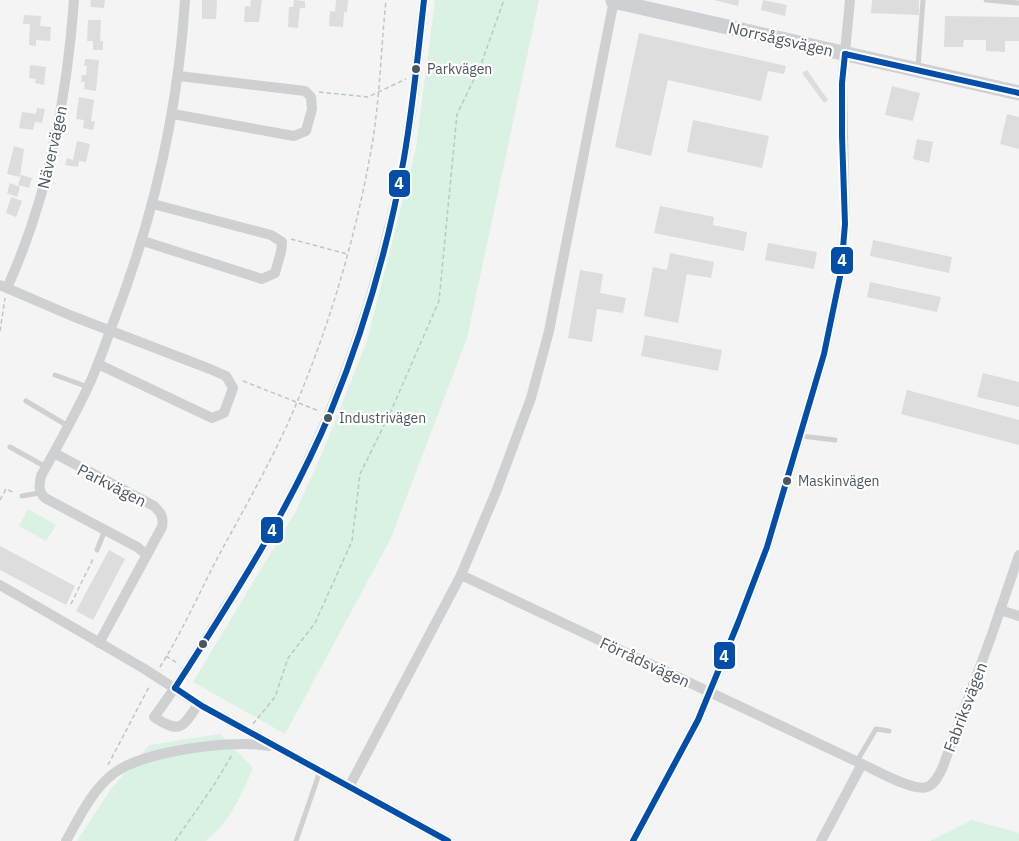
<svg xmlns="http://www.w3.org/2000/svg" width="1019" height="841" font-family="'IBM Plex Sans',sans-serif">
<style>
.green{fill:#d9f2e3}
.building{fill:#ddddde}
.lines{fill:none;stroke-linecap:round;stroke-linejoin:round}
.path{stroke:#bcc7c4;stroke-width:1.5;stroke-dasharray:4.5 3;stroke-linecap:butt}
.lane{stroke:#ced0d2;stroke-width:5}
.street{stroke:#ced0d2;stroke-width:10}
.secondary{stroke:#ced0d4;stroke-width:15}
.bus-1-casing{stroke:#fff;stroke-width:10}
.bus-1{stroke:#034ea9;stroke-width:6}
.bus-dot{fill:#4a5661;stroke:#fff;stroke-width:2}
.labels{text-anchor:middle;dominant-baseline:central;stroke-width:4.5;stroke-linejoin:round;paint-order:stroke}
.bus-label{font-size:14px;fill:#4a5661;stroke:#fff;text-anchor:start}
.street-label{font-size:16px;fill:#4a5661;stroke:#fff}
.line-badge{stroke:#fff;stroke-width:2}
.badge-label{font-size:16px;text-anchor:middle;font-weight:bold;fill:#fff}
</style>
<rect width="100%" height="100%" fill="#f4f4f4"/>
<g class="green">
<polygon points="435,0 539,0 467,338 391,538 285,734 193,682 296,511 324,449 367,341 416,148"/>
<polygon points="28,509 56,525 46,541 19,526"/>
<path d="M220,734L253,768C241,795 230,822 206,841H77L111,789L149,745Z"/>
<polygon points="972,820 1019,833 1019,841 930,841"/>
</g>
<g class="building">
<polygon points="91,0 105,0 104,8 90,7"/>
<polygon points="202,0 217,0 216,19 202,19"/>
<polygon points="251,0 262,0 259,22 244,22 245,6 250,7"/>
<polygon points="294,0 305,1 305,8 300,8 298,28 288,27 289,7 293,7"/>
<polygon points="336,0 348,0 347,12 344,12 343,27 329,26 330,11 335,12"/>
<polygon points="714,0 739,0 738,6"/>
<polygon points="763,0 787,5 785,16 761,10"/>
<polygon points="872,0 919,0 919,15 871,13"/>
<polygon points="24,15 41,16 40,26 51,27 50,41 36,40 36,46 29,45 30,24 23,24"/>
<polygon points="945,16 1019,17 1019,41 1005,41 1005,52 986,51 986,40 964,40 963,47 944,47"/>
<polygon points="88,20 101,20 100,41 103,41 103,50 93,50 93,41 87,41"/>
<polygon points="639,33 786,66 784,74 768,71 761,101 668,80 651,156 615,147"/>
<polygon points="85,59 99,60 96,91 84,89 85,82 81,82 82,75 86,75 87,66 84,66"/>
<polygon points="30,65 46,67 44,85 35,83 36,79 29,78"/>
<polygon points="807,70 828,100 824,103 802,73"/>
<polygon points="892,86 920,93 913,121 885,115"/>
<polygon points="79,97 94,100 91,121 95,122 93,130 83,128 84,120 76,119"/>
<polygon points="37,108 45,109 42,123 35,122 33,130 19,128 22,112 36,114"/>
<polygon points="1007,114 1019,117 1019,149 1000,144"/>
<polygon points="693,120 769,136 762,168 687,152"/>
<polygon points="917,139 933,142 929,163 913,159"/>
<polygon points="77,141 90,144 86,162 79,161 78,167 65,165 67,158 73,160"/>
<polygon points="14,146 24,149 20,177 7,174"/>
<polygon points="21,175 32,178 29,188 18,185"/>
<polygon points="10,183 20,187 17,197 7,193"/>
<polygon points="11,197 22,201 16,217 6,213"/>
<polygon points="660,206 714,217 713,225 747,232 744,251 654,233"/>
<polygon points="873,240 952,257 949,273 870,256"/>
<polygon points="768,243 817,252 814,269 765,260"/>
<polygon points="670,253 714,262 711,278 687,274 678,323 644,316 653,267 667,270"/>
<polygon points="580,270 603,274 600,293 626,298 623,313 597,309 592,342 568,338"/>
<polygon points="870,282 941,297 937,312 867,297"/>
<polygon points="645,335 722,350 718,371 641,356"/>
<polygon points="983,373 1019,382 1019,407 977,397"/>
<polygon points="907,390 1019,420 1019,445 901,414"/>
<polygon points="0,546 75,586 66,605 0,570"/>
<polygon points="109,550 125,559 93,620 76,611"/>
</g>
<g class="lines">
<g class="path">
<polyline points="319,92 368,97 406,79"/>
<polyline points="291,239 347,254"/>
<polyline points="0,331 5,298"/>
<polyline points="243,381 319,411"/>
<polyline points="0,500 6,489 15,493"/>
<polyline points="71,604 94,557"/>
<polyline points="166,656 179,664"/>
<path d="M160,667C181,634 200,591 219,555C244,509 271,462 292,414C329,328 356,237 372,145C380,97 381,48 386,0"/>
<polyline points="253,724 275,697 288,658 315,623 352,541 360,474 391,411 439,301 457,114 480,67 504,0"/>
<polyline points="108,765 150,685"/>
<polyline points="175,841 214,785 232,755"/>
</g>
<g class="lane">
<polyline points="986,0 1019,3"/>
<polyline points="918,68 923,0"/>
<polyline points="55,375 88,387"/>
<polyline points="26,401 68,426"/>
<polyline points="801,436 835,440"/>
<polyline points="10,447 46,467"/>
<polyline points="22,496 39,493"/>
<polyline points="97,550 105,530"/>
<polyline points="857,761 876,729 889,731"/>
<polyline points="296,841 320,771"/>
</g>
<g class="street">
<polyline points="173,114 294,136 306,131 312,109 311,97 305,91 179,76"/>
<polyline points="143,241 262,279 275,273 281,252 282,242 271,235 153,204"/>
<polyline points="0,285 72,316 210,369 226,376 233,388 224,413 212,418 98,364"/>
<path d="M7,288C48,198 67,98 74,0"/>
<path d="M54,453L154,506C161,513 164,517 162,527L99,643"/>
<path d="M147,555L137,547L45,498C38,491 39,486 41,476C57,447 74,417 88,387C98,366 105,345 113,323C154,217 178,113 185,0"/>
<path d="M461,575L862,764C876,770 913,792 927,787C935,784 938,776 942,769L991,637L1019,555"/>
<polyline points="0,585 143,668 202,706 448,841"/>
<polyline points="1000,610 1019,616"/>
<path d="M198,704C183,728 180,734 154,717C180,683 201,647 223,611C247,574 270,536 290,497C342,398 377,290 400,180C412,121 417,60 424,0"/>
<polyline points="349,787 461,575 496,492 531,398 549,331 614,0"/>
<path d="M66,841C79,818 92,790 113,774C141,751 234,739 269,746"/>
<polyline points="633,841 698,720 738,623 767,547 824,354 841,272 845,224 842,83 850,0"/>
<polyline points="821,841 862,764"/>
</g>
<polyline class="secondary" points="613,1 1019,93"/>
<defs>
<g id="bus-1">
<polyline points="845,54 1019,93"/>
<path d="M175,688C232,599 290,509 331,411C364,330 389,244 404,158C413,106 418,53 424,0"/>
<polyline points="175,688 202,706 448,841"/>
<polyline points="633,841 698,720 738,623 767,547 824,354 841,272 845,224 842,136 842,83 845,54"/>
</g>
</defs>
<use href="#bus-1" class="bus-1-casing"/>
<use href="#bus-1" class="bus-1"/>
</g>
<g class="bus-dot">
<circle cx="416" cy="69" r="5"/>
<circle cx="328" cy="418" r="5"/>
<circle cx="787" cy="481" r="5"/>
<circle cx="203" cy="644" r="5"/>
</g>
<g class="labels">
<g class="bus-label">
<text x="427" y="69">Parkvägen</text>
<text x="339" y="418">Industrivägen</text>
<text x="798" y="481">Maskinvägen</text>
</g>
<g class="street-label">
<text transform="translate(781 39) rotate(13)">Norrsågsvägen</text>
<text transform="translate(52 147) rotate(-77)">Nävervägen</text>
<text transform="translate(112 485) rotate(27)">Parkvägen</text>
<text transform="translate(645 662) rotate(25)">Förrådsvägen</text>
<text transform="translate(965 707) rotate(-69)">Fabriksvägen</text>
</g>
</g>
<g class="line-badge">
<rect x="388" y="169" width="23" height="29" rx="6" fill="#034ea9"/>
<rect x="830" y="246" width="24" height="29" rx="6" fill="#034ea9"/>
<rect x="260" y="516" width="24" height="28" rx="6" fill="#034ea9"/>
<rect x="713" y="641" width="23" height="29" rx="6" fill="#034ea9"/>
</g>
<g class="badge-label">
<text x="399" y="189">4</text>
<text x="842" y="266">4</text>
<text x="272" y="536">4</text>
<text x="724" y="662">4</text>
</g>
</svg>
